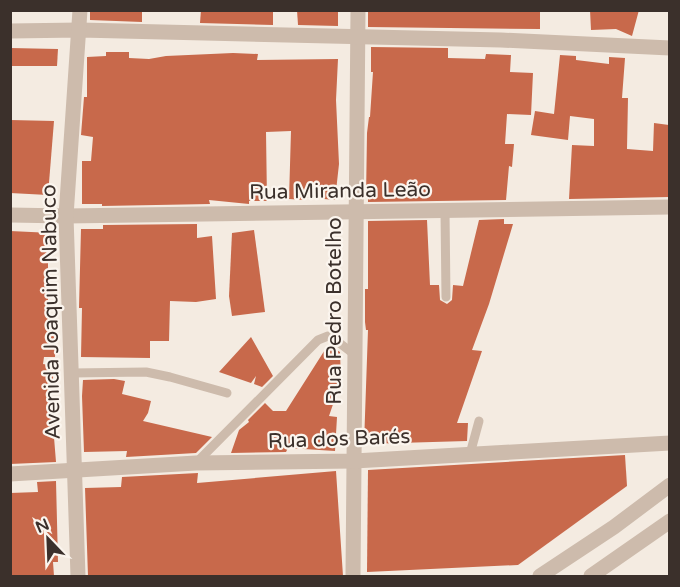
<svg xmlns="http://www.w3.org/2000/svg" width="680" height="587" font-family="'Varela Round',sans-serif">
<style>
.building{fill:#c8694b}
.lines{fill:none;stroke-linecap:round;stroke-linejoin:round}
.service{stroke:#cdbbac;stroke-width:9}
.minor{stroke:#cdbbac;stroke-width:15}
.tertiary{stroke:#cdbbac;stroke-width:15}
.labels{text-anchor:middle;dominant-baseline:central;stroke-width:4.5;stroke-linejoin:round;paint-order:stroke}
.street-label{font-size:21px;fill:#3b302b;stroke:#fbf5ee}
</style>
<rect width="100%" height="100%" fill="#f4ebe1"/>
<g class="building">
<polygon points="90,10 142,10 142,22 90,20"/>
<polygon points="201,10 273,10 273,25 200,23"/>
<polygon points="297,10 338,10 338,26 298,25"/>
<polygon points="368,10 540,10 540,29 368,27"/>
<polygon points="590,10 639,10 632,36 616,29 591,30"/>
<polygon points="371,47 448,48 448,58 485,59 486,54 511,55 510,72 533,73 531,115 507,114 505,144 514,144 512,167 509,166 506,200 368,202 368,198 366,198 367,133 369,117 370,117 373,72 371,72"/>
<polygon points="10,48 58,49 57,66 10,66"/>
<polygon points="106,52 129,52 129,58 149,59 166,56 233,53 258,54 257,60 338,59 336,100 339,164 335,200 303,197 303,200 289,199 291,131 266,132 267,201 249,201 249,204 209,200 210,204 102,206 102,204 82,204 82,161 91,161 93,137 81,135 84,97 87,97 87,57 106,56"/>
<polygon points="560,55 576,56 576,60 609,64 609,57 625,58 622,98 628,98 627,149 653,151 654,123 669,125 669,197 569,199 572,145 594,146 594,119 570,116 568,140 531,135 535,111 554,114"/>
<polygon points="10,120 54,121 48,195 10,193"/>
<polygon points="504,219 504,224 513,224 489,304 472,350 482,351 457,423 468,423 467,441 364,444 368,330 366,330 365,322 365,289 368,289 368,221 427,220 430,285 439,285 440,300 447,304 452,300 453,285 463,286 479,220"/>
<polygon points="197,224 197,238 212,236 216,299 196,302 170,301 169,341 150,341 150,358 81,357 82,308 79,308 81,229 103,229 103,225"/>
<polygon points="254,230 265,312 232,316 229,296 232,233"/>
<polygon points="10,231 52,233 52,263 48,263 48,321 52,322 51,330 56,330 55,357 44,357 43,364 54,366 50,409 56,409 56,425 53,425 56,462 10,464"/>
<polygon points="251,337 273,376 262,387 254,384 256,376 251,383 219,372"/>
<polygon points="328,345 340,352 341,381 329,416 337,417 335,451 288,448 286,452 231,453 239,430 249,422 248,420 265,403 273,411 286,411"/>
<polygon points="114,379 125,381 122,394 151,401 148,413 143,421 212,437 196,453 126,457 127,451 84,452 82,396 83,380"/>
<polygon points="625,455 627,486 518,565 367,572 368,470"/>
<polygon points="336,471 343,576 88,576 85,488 121,487 122,477 198,473 197,483"/>
<polygon points="56,481 58,562 53,562 54,576 10,576 10,493 38,492 37,482"/>
</g>
<g class="lines">
<g class="service">
<polyline points="445,211 446,297"/>
<polyline points="72,373 146,372 170,377 227,393"/>
<polyline points="470,454 479,421"/>
<polyline points="196,463 318,340 328,336 333,338 355,355"/>
</g>
<g class="minor">
<polyline points="10,215 66,216 670,207"/>
<polyline points="353,576 358,10"/>
</g>
<g class="tertiary">
<polyline points="10,31 80,30 501,40 670,48"/>
<polyline points="10,474 196,463 354,461 670,443"/>
<polyline points="78,576 66,216 80,10"/>
<polyline points="540,576 614,527 670,485"/>
<polyline points="591,576 670,521"/>
</g>
</g>
<g class="labels">
<g class="street-label">
<text transform="translate(340 191) rotate(-1)">Rua Miranda Leão</text>
<text transform="translate(334 311) rotate(-90)">Rua Pedro Botelho</text>
<text transform="translate(51 312) rotate(-91)">Avenida Joaquim Nabuco</text>
<text transform="translate(339 439) rotate(-2)">Rua dos Barés</text>
</g>
</g>
<rect width="680" height="587" fill="none" stroke="#3b302b" stroke-width="24"/>
<g transform="translate(48 539) rotate(337)" stroke="#fbf5ee" stroke-width="4.5" paint-order="stroke">
<path d="M0-4.5L10 22L0 15L-10 22Z" fill="#3b302b"/>
<text y="-9" font-size="16" font-weight="bold" text-anchor="middle" fill="#3b302b">N</text>
</g>
</svg>
